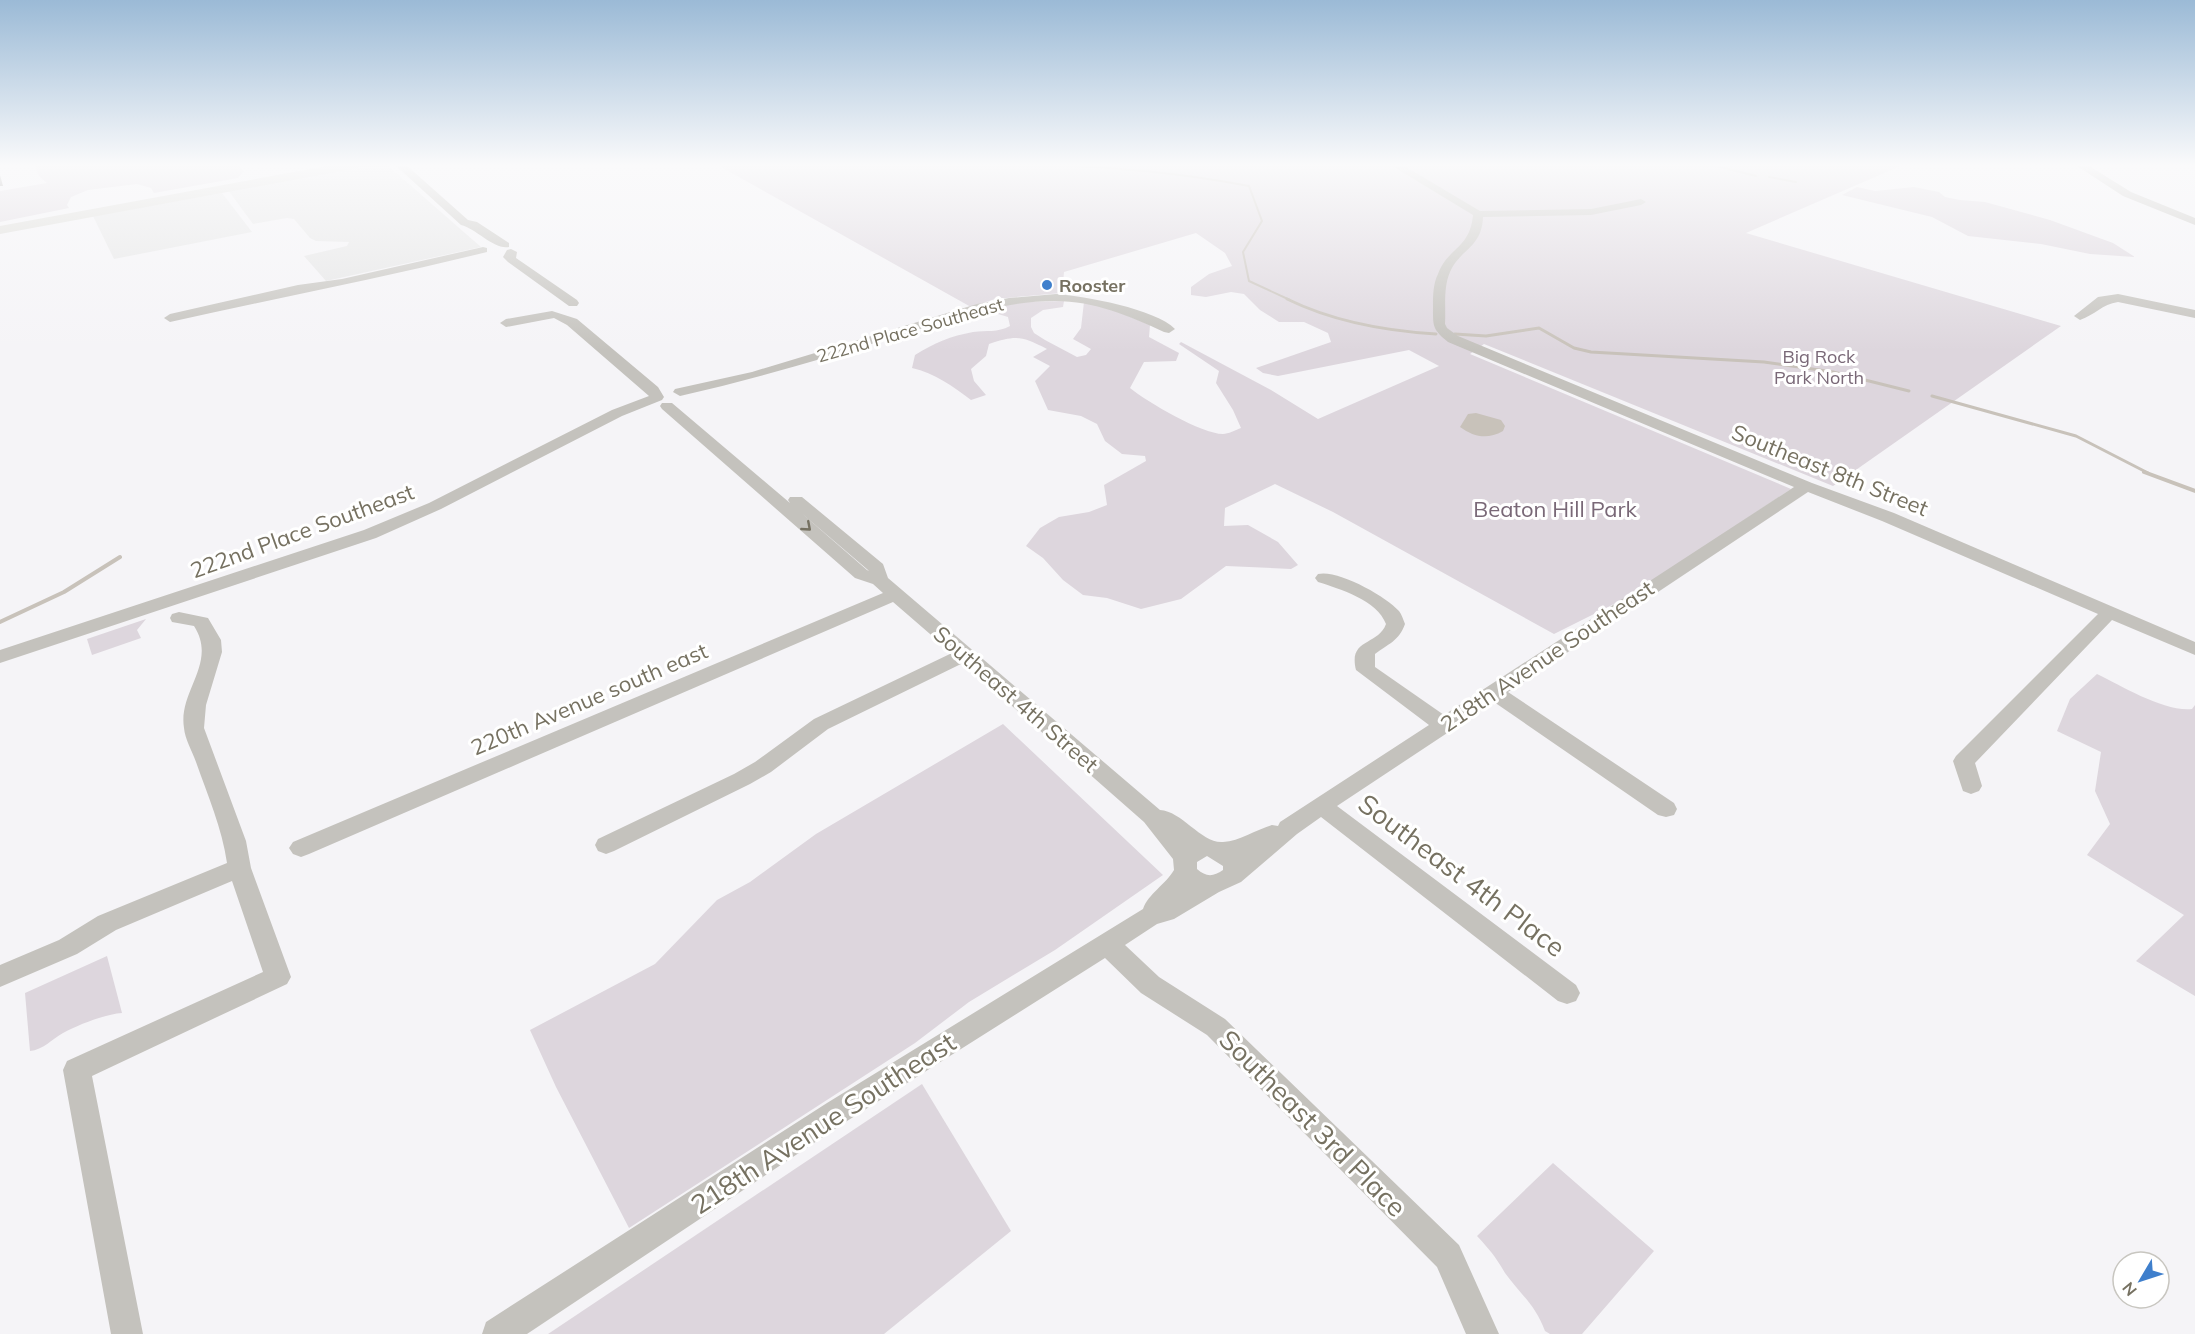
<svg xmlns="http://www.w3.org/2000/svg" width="2195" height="1334" font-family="Mulish,sans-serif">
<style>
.built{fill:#e5e5e5}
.green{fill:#ddd6dd}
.water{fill:#c8c2ba}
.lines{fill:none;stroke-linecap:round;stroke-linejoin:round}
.stream-far2{stroke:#c8c2ba;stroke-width:2}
.stream-far1{stroke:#c8c2ba;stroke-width:3}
.stream{stroke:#c8c2ba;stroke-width:4}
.minor{fill:#c4c2bd;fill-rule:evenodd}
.major{fill:#d9d8d2;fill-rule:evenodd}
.shaded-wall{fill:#7c7a74}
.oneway{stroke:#767161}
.poi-dot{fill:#3f7fcc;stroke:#fff;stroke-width:2}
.labels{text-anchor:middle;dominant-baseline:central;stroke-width:6;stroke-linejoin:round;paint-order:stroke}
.far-poi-label{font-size:18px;font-weight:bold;fill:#767161;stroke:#fff;text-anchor:start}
.far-street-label{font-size:18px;fill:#767161;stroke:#fff}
.far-park-label{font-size:18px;fill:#796877;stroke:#fff}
.street-label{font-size:22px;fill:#767161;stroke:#fff}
.park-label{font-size:22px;fill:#796877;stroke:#fff}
.near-street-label{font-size:27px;fill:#767161;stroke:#fff}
</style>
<rect width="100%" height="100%" fill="#f5f4f7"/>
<g class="built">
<polygon points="372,164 386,164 481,247 326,281 304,256 347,246 349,242 316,241 310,238 294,219 287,218 253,224 228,190"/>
<polygon points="222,193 252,232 114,259 93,216"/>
</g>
<g class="green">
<polygon points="34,164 236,164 244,171 238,178 154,193 151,188 137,184 88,190 71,197 67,205 69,208 0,222 0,191 47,183 39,176"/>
<path d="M733,164H1905L1746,233L2061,326L1833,486L1484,344L1470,354L1791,489L1630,596L1554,634L1333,512L1275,484L1225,508L1224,526L1248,525L1278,542L1298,565L1291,569L1226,566L1181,599L1141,609L1107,598L1083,595L1063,580L1043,558L1026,546L1040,528L1059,517L1089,512L1107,505L1104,485L1146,461L1145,456L1122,454L1105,441L1097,424L1081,416L1048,410L1035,381L1050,366L1033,357L1047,349C1021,336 1017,335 989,344L986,356L971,369L974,381L986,395L971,400C952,386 935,373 912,368L915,355C934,343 951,336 973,332C987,330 997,333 1010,326L1008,317L988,311L990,307L1019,302L1064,301L1063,307L1043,310L1031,318V327L1034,333L1045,340L1077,357L1086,355L1091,349L1073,339L1081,328L1084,302L1102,305L1150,325L1149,337L1179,353L1176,361L1144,362L1130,388C1147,402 1202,434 1223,434C1228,434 1236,430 1241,428L1233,410L1216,383L1219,371L1179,344L1181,342L1271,390L1318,419L1439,366L1409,350L1278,376L1263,373L1256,368L1331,342L1328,333L1304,322H1279L1260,310L1244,294L1231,292L1206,297L1191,295V287L1209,274L1232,266L1225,253L1196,233L1064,272L1062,293L995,299L971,307L721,167Z"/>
<polygon points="1857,187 1875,191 1914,187 1939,192 1945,197 1960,200 1985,202 2050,220 2113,243 2135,257 2090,254 2041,244 1968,236 1932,217 1842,195"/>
<polygon points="146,619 137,630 141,638 92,655 87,639"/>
<path d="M2097,674C2122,686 2164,712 2192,709L2195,705V996L2136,961L2184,915L2087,855L2110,824L2095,791L2101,752L2057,731L2070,699Z"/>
<polygon points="1003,724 1163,875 1055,950 969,1002 915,1043 629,1228 556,1087 530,1030 655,964 717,900 750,882 816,834"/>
<path d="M107,956L122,1013C105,1014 78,1025 63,1033C52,1039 43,1050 30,1051L25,993Z"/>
<polygon points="922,1084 1011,1231 884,1334 548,1334"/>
<path d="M1553,1163L1654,1251L1582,1334H1550L1545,1331C1535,1304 1520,1294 1505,1273C1495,1256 1490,1250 1477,1236Z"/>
</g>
<path class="water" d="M1476,413L1501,420L1505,426L1503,431C1487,440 1474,437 1460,427L1468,414Z"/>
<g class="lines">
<g class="stream-far2">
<path d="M986,164C1075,164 1162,169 1249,186L1262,221L1243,252L1249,281L1290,300"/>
<polyline points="1708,164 1756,176"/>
<polyline points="1769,177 1796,182"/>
</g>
<g class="stream-far1">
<path d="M1287,299C1332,321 1386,331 1436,334"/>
<polyline points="1455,334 1486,336 1539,328 1574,348 1591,352 1764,362 1833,372 1909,391"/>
<polyline points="1932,396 2076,436 2148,473"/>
</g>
<g class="stream">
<polyline points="2144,472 2195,491"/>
<polyline points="0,622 64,592 120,557"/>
</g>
<g class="minor">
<path d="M394,164H405L468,220L477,222L509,243V247C494,250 477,229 461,225Z"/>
<path d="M1389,164H1401L1480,211L1591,209L1641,199L1646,202L1641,205L1591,215L1483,217C1482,248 1460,249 1450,272C1443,288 1446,308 1445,324L1447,328L1458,336L1812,483L1894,513L2195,642V655L2112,620L1975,763L1982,786L1979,791L1971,794L1963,791L1953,761L1956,756L2098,614L1882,521L1808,492L1508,692L1674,803L1677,809L1674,815L1666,817L1658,815L1494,702L1337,806L1576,985L1580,993L1576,1001L1567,1004L1558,1001L1321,817L1297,834L1241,882L1219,892L1174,919L1157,924L1125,945L1159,977L1225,1019L1459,1245L1499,1334H1466L1437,1267L1207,1035L1141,993L1105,958L847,1121L527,1334H482L486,1322L827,1103L1143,909C1148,894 1166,884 1174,870L1173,859L1144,822L963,663L828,729L771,772L750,784L614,851L606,854L598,851L595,845L598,839L734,774L755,762L814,719L952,653L893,602L309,854L301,857L293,854L289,848L293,842L883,593L873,584L855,578L662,409L660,406L662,403H672L790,503L788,500L790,497H802L883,564L888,578L1160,810C1182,811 1202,844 1223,842C1240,841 1255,830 1272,825L1278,826L1280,822L1429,725L1356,670C1348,638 1378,646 1386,624C1377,600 1340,589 1318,582L1315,578L1318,574C1337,569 1386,596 1399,611C1402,615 1403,619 1405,624C1399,641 1388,644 1375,654V667L1444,715L1794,487L1448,342C1432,329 1433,326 1433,306C1433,296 1433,284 1438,274C1448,247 1470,249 1473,215ZM799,511L868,570L869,571L867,570ZM1207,856L1223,866V870C1213,877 1206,877 1197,869V862Z"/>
<polygon points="2074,164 2086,164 2131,192 2195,218 2195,225 2123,196"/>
<path d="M483,247L487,248V252C382,278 276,298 170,322L164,318L170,314L298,285L342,279Z"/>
<polygon points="511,249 517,252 516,258 577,300 579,303 577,306 569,306 508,262 503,257 507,250"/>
<path d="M1056,294C1084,296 1156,309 1175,329L1169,333L1164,332C1130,316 1094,301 1055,301C999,301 945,322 891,338C821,359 752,380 680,396L673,392L675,389L752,372L977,304L1009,298Z"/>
<path d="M2118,294L2195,310V318L2118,302C2102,304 2095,315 2080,320L2074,316L2098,297Z"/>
<polygon points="552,311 577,319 658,387 664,397 662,400 622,416 441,509 376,538 0,663 0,650 364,530 429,503 612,410 649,396 567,325 554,318 506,327 500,323 506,319"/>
<path d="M179,612L208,618L221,640L222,652L206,705L204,728L246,841L251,868L291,977L287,984L92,1076L143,1334H111L63,1070L67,1061L263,972L232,881L116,930L77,954L0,987V965L59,940L98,916L227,863C222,828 208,796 196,762C192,751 185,739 184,728C178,691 218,663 194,626L172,622L170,618L172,614Z"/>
</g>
<polygon class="major" points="337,164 364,164 358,168 0,234 0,226"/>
</g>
<polygon class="shaded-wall" points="0,175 3,186 0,186"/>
<defs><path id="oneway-chevron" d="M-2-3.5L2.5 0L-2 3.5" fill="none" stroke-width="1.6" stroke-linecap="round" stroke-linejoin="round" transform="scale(1.5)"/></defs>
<use class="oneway" href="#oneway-chevron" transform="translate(807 527) rotate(41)"/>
<linearGradient id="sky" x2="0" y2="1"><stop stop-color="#9bbad6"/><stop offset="0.47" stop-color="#fafafb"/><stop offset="1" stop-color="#fafafb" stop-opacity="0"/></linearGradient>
<rect width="2195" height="351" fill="url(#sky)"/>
<circle class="poi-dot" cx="1047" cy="285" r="6"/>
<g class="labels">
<g class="far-poi-label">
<text x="1059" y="285">Rooster</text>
</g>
<g class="far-street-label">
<text transform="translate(910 330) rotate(-16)">222nd Place Southeast</text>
</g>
<g class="far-park-label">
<text x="1819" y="356">Big Rock<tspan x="1819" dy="21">Park North</tspan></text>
</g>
<g class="street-label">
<text transform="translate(1830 470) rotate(22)">Southeast 8th Street</text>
<text transform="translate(302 531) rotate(-20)">222nd Place Southeast</text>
<text transform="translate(1547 656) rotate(-34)">218th Avenue Southeast</text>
<text transform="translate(589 699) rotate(-23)">220th Avenue south east</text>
<text transform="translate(1016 699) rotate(41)">Southeast 4th Street</text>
</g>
<g class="park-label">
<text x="1555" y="509">Beaton Hill Park</text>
</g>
<g class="near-street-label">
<text transform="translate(1462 875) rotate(37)">Southeast 4th Place</text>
<text transform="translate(823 1123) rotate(-33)">218th Avenue Southeast</text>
<text transform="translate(1313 1123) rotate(45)">Southeast 3rd Place</text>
</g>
</g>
<g transform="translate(2141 1280) rotate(231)"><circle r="28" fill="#ffffff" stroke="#c8c6c0" stroke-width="1.5"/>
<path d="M0-4.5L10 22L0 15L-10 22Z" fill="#3f7fcc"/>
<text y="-9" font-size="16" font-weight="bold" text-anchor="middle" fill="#767161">N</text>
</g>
</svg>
